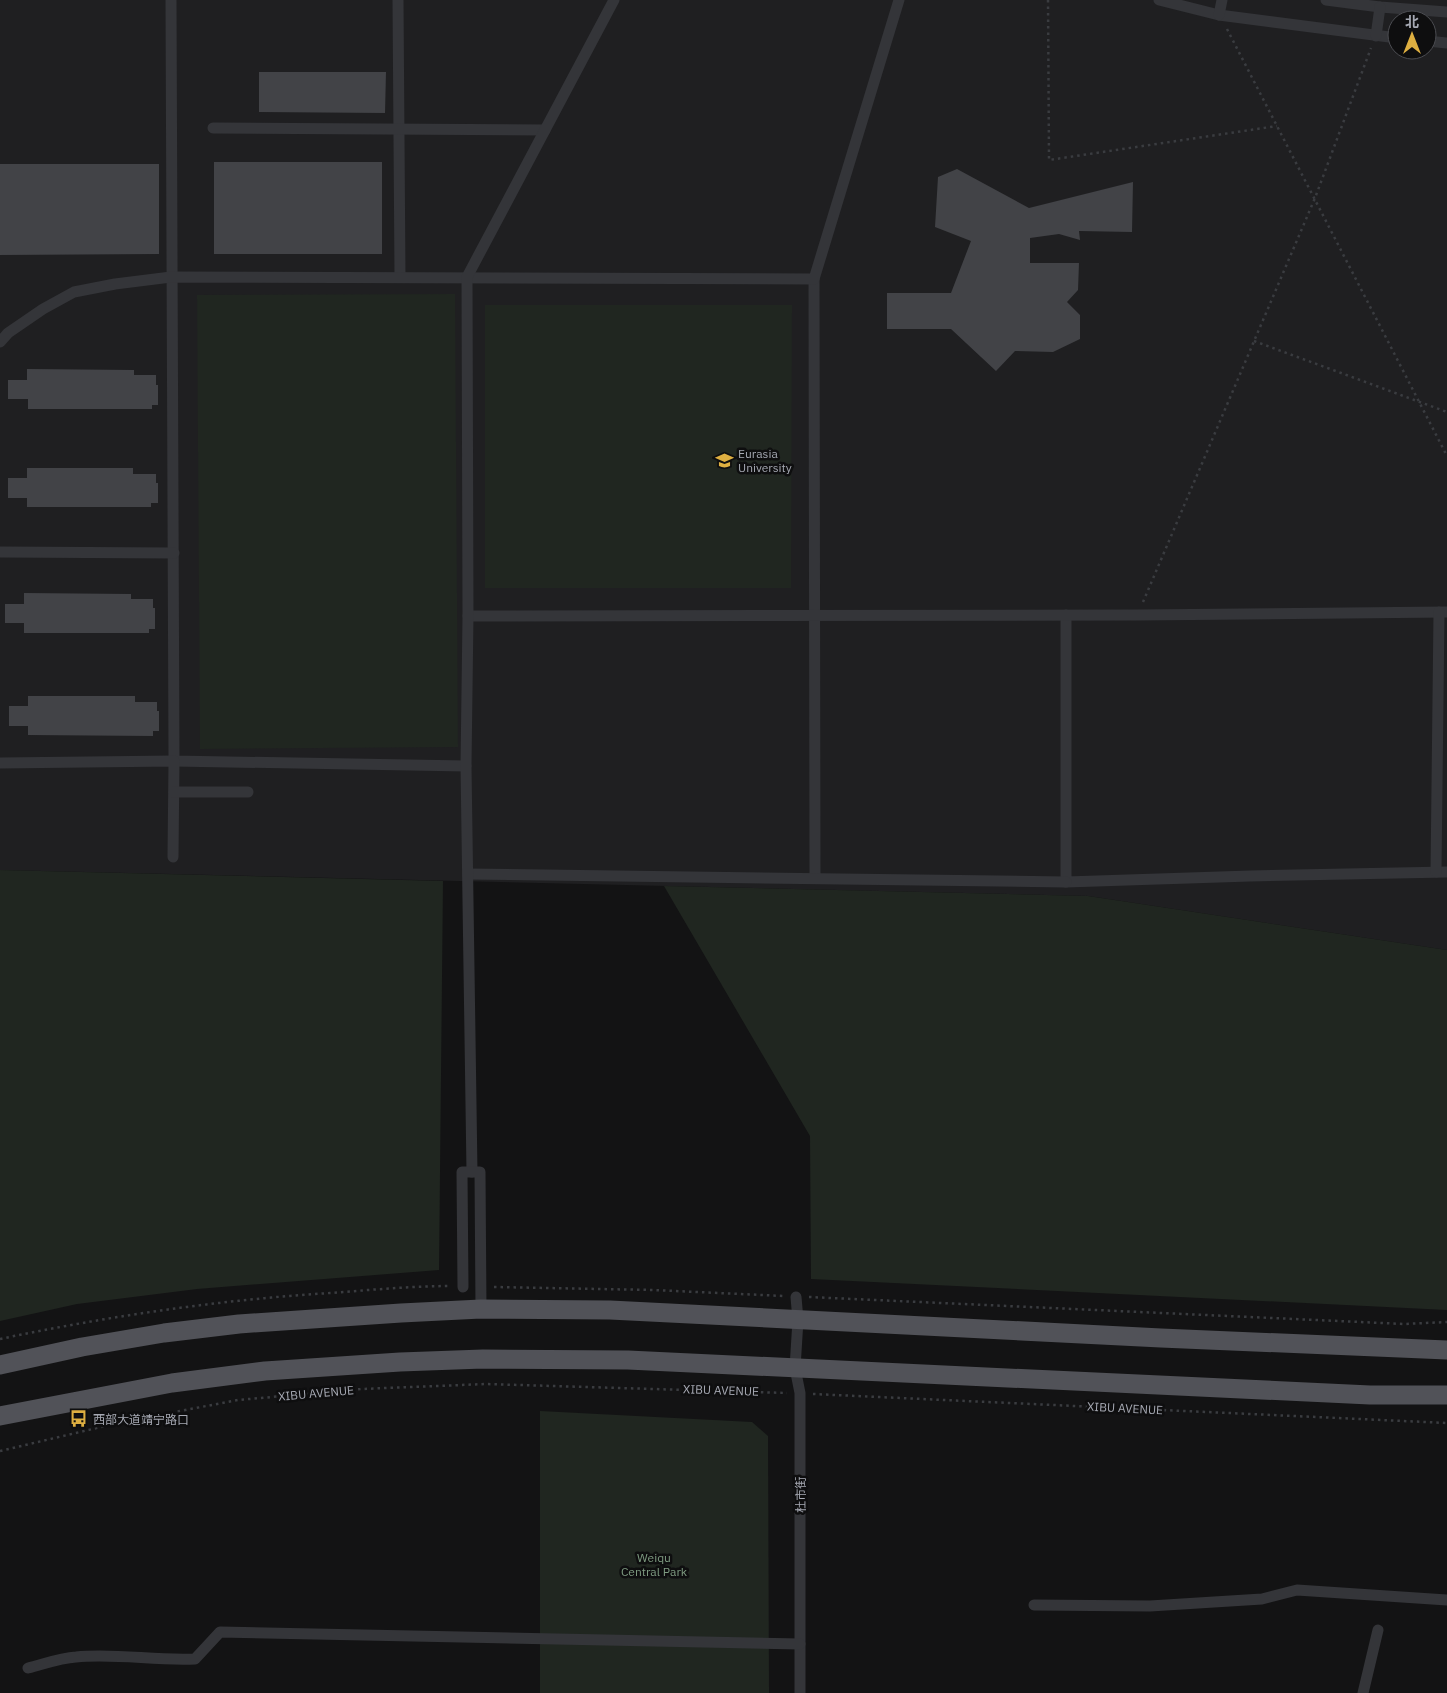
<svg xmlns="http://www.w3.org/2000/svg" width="1447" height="1693" font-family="'IBM Plex Sans','Noto Sans SC',sans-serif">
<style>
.built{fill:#1f1f21;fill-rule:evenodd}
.green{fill:#202620}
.building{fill:#424347}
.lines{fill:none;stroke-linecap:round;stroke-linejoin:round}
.path{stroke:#3a3c40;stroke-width:2.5;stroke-dasharray:2.5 4;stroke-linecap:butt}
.street{stroke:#343539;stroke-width:11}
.primary{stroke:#515258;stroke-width:19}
.labels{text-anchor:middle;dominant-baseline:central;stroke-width:5;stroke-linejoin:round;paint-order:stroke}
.poi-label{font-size:12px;fill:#a6a9b3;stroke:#0e0e0f;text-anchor:start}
.street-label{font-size:12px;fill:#a6a9b3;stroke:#0e0e0f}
.park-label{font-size:12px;fill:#7f9c82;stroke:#0e0e0f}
</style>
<rect width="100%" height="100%" fill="#131314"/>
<path class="built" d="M0,0H1447V950L1088,896L0,870ZM1397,20H1427V50H1397Z"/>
<g class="green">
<polygon points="455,294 458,747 200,749 197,295"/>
<polygon points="485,305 792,305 791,588 485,588"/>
<polygon points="0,870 443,881 439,1270 197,1289 77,1304 0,1321"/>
<polygon points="664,886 1088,896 1447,950 1447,1310 811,1279 810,1136"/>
<polygon points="540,1411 752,1422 768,1436 769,1693 540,1693"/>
</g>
<g class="building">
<polygon points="259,72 386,72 385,113 259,112"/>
<rect x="214" y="162" width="168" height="92"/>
<polygon points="0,164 159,164 159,254 0,255"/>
<polygon points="957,169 1029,208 1133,182 1132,232 1079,231 1080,240 1059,234 1030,238 1030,263 1079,263 1078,290 1067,302 1080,315 1080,339 1053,352 1015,351 996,371 951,329 887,329 887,293 951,293 971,241 935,227 938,177"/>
<polygon points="27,369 134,370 134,375 156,375 156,385 158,385 158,405 152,405 152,409 28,409 28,399 8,399 8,380 27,380"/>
<polygon points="27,468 133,468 133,474 156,474 156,483 158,483 158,503 151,503 151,507 27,507 27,498 8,498 8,478 27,478"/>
<polygon points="24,593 131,594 131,599 153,599 153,608 155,608 155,629 149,629 149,633 24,633 24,623 5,623 5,604 24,604"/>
<polygon points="28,696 135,696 135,702 157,702 157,711 159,711 159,731 153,731 153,736 28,735 28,726 9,726 9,706 28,706"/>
</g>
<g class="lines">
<g class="path">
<polyline points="1048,0 1049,160 1277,126"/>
<polyline points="1227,29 1447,456"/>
<polyline points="1254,341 1447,412"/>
<polyline points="1143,602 1315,198 1371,48"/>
<polyline points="494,1287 653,1290 784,1296"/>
<polyline points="809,1297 1404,1324 1447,1322"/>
<path d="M0,1339C109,1316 219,1300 330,1293C370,1290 411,1286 451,1286"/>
<polyline points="813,1394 1447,1423"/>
<polyline points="0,1451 122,1422 238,1400 362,1389 486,1384 787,1393"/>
</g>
<g class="street">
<polyline points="171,0 174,761 466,766"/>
<polyline points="398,0 400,277"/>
<polyline points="1159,0 1219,15 1397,38"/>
<polyline points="1326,0 1380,7 1447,12"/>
<polyline points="1219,15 1222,0"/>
<polyline points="1376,36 1380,7"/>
<polyline points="1427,41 1447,43"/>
<polyline points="213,128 545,130"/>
<polyline points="814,279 815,878"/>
<polyline points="0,342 8,333 43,309 74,292 115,284 171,277 814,279 899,0"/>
<polyline points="0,552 174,553"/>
<polyline points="1066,615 1066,882 1250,876 1447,872"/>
<polyline points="468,616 1138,615 1447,612"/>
<polyline points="0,763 174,761 173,857"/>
<polyline points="174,792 248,792"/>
<polyline points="1436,872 1439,612"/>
<polyline points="468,874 1066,882"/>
<polyline points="472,1172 466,766 468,616 467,277 614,0"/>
<polyline points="463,1287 462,1172 480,1172 481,1309"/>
<polyline points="796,1297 798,1320 795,1368 800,1393 800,1693"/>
<polyline points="1034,1605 1150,1606 1262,1599 1297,1590 1447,1600"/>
<path d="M28,1668C44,1664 60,1658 76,1657C116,1653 155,1661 195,1659L220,1632L800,1644"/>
<polyline points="1363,1693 1378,1630"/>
</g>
<g class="primary">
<polyline points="0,1365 82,1347 164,1333 239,1324 401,1313 481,1309 610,1310 1161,1338 1447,1350"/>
<polyline points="0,1416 172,1383 265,1371 400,1362 483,1359 628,1360 1370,1395 1447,1395"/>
</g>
</g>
<defs>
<symbol id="university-bare" viewBox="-9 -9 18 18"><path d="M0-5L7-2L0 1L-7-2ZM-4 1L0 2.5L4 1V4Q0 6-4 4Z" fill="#deaf41" stroke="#0e0e0f" stroke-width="2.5" paint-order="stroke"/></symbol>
<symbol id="bus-bare" viewBox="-9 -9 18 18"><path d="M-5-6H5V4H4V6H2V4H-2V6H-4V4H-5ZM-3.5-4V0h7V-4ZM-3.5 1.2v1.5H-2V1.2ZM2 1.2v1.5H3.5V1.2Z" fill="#deaf41" stroke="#0e0e0f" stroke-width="2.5" paint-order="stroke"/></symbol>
</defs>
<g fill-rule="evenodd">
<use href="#university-bare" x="712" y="448" width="25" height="25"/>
<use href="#bus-bare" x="66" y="1406" width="25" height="25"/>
</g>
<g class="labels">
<g class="poi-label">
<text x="738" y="453">Eurasia<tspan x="738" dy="14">University</tspan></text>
<text x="93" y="1419">西部大道靖宁路口</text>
</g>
<g class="street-label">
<text transform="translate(721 1390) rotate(2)">XIBU AVENUE</text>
<text transform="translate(316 1393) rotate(-5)">XIBU AVENUE</text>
<text transform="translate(1125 1408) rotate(3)">XIBU AVENUE</text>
<text transform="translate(800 1495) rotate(-90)">杜市街</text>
</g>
<g class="park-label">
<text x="654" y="1557">Weiqu<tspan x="654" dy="14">Central Park</tspan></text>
</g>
</g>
<g transform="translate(1412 35)"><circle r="24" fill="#0e0e0f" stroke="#4b4c51"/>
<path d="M0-4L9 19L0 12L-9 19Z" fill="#deaf41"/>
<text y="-8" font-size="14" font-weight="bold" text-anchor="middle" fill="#a6a9b3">北</text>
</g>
</svg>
